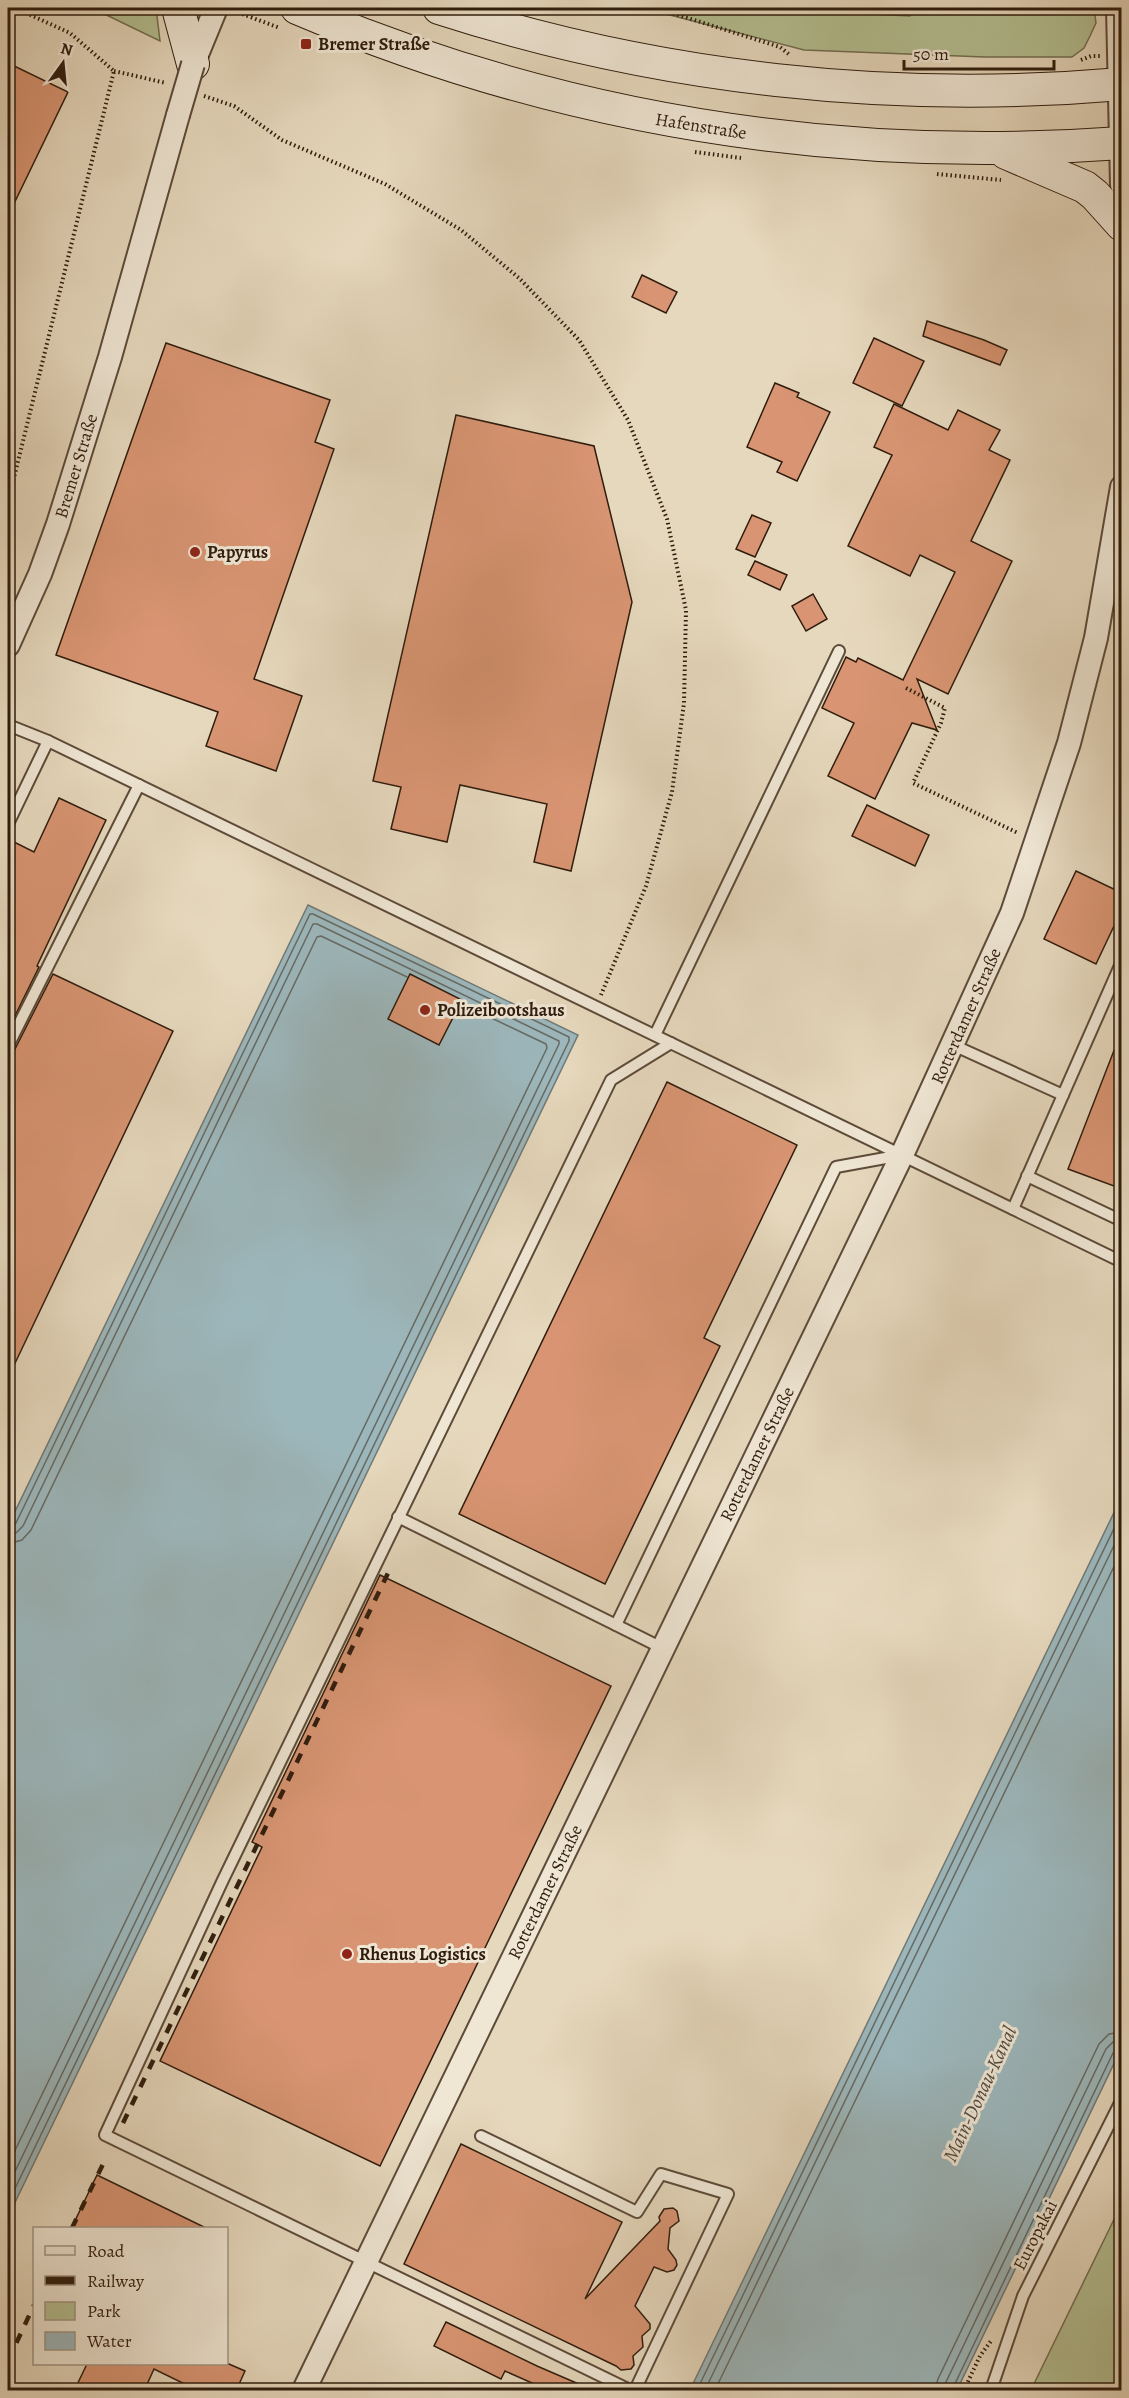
<svg xmlns="http://www.w3.org/2000/svg" width="1129" height="2398" font-family="Alegreya,serif">
<style>
.green{fill:#b4bf92;stroke:#726e50;stroke-width:1.5}
.water{fill:#9cb7bc;stroke:#707976;stroke-width:1.5}
.lines{fill:none;stroke-linecap:round;stroke-linejoin:round}
.shore{stroke:#666a64;stroke-width:1.5}
.building{fill:#d99573;stroke:#2f1c0d;stroke-width:1.5}
.lane-casing{stroke:#5d4b39;stroke-width:14}
.street-casing{stroke:#5d4b39;stroke-width:26}
.secondary-casing{stroke:#2f1c0d;stroke-width:34}
.path{stroke:#2f1c0d;stroke-width:4;stroke-dasharray:1.5 3;stroke-linecap:butt}
.lane{stroke:#efe6d4;stroke-width:10}
.street{stroke:#efe6d4;stroke-width:22}
.secondary{stroke:#efe6d4;stroke-width:32}
.rail{stroke:#2f1c0d;stroke-width:4.5;stroke-dasharray:10 10;stroke-linecap:butt}
.street-bridge-casing{stroke:#5d4b39;stroke-width:26;stroke-linecap:butt}
.street-bridge{stroke:#efe6d4;stroke-width:22}
.poi-dot{fill:#8f2418;stroke:#efe6d4;stroke-width:2}
.labels{text-anchor:middle;dominant-baseline:central;stroke-width:6;stroke-linejoin:round;paint-order:stroke}
.poi-label{font-size:18px;font-weight:bold;fill:#2f1c0d;stroke:#efe6d4;text-anchor:start}
.street-label{font-size:18px;fill:#2f1c0d;stroke:#efe6d4}
.water-label{font-size:20px;font-style:italic;fill:#504a42;stroke:#efe6d4}
</style>
<rect width="100%" height="100%" fill="#e6d8bd"/>
<filter id="stains"><feTurbulence type="fractalNoise" baseFrequency=".00333" numOctaves="4"/><feColorMatrix values="0 0 0 0 .2 0 0 0 0 .09 0 0 0 0 .02 0 0 0 .5 -.17"/></filter>
<radialGradient id="worn" r=".72"><stop offset=".6" stop-color="#630" stop-opacity="0"/><stop offset="1" stop-color="#630" stop-opacity=".3"/></radialGradient>
<g class="green">
<polygon points="92,8 156,8 160,41"/>
<polygon points="643,8 751,8 910,16 912,8 1094,8 1096,23 1090,36 1084,48 1072,57 985,57 804,50"/>
<polygon points="1121,2205 1121,2390 1031,2390"/>
</g>
<g class="water">
<polygon points="308,905 578,1035 8,2217 8,1526"/>
<polygon points="1121,1498 1121,2049 957,2390 690,2390"/>
</g>
<g class="lines">
<g class="shore">
<polyline points="8,1527 16,1523 310,914 313,914 569,1037 569,1041 8,2203"/>
<polyline points="8,1535 16,1533 23,1526 313,924 317,924 559,1041 559,1044 8,2186"/>
<polyline points="8,1544 22,1540 31,1530 317,937 321,936 407,977"/>
<polyline points="8,2165 547,1048 546,1044 462,1004"/>
<polyline points="697,2390 1122,1512"/>
<polyline points="705,2390 1122,1529"/>
<polyline points="715,2390 1122,1550"/>
<polyline points="935,2390 938,2379 1099,2044 1109,2034 1122,2032"/>
<polyline points="944,2390 946,2382 1106,2049 1113,2042 1122,2041"/>
<polyline points="952,2390 1113,2053 1122,2048"/>
</g>
</g>
<g class="building">
<polygon points="8,63 68,92 8,216"/>
<polygon points="642,275 677,292 666,313 632,297"/>
<polygon points="927,321 984,340 1007,350 1000,365 923,336"/>
<polygon points="874,338 924,361 902,406 853,383"/>
<polygon points="166,343 330,400 315,442 334,449 254,679 302,696 276,771 206,746 218,712 56,655"/>
<polygon points="775,383 799,393 797,397 830,412 797,481 777,472 782,462 747,447"/>
<polygon points="894,404 948,430 958,410 1000,430 989,450 1010,460 971,541 1012,561 948,694 917,679 937,730 912,723 875,799 828,776 854,723 822,708 846,657 856,662 858,658 903,680 955,572 920,555 910,576 848,546 892,455 874,447"/>
<polygon points="456,415 594,446 632,602 571,871 534,862 547,804 460,785 447,842 391,829 401,787 373,781"/>
<polygon points="752,515 771,523 755,557 736,549"/>
<polygon points="755,561 787,575 780,590 748,575"/>
<polygon points="813,594 827,619 806,631 792,606"/>
<polygon points="59,798 106,820 37,966 39,967 8,1030 8,839 34,852"/>
<polygon points="867,805 929,835 915,866 852,836"/>
<polygon points="1076,871 1122,893 1122,909 1096,964 1044,939"/>
<polygon points="53,974 173,1031 8,1378 8,1053 15,1049"/>
<polygon points="410,974 462,1000 439,1045 388,1019"/>
<polygon points="1120,1035 1122,1035 1122,1189 1068,1169"/>
<polygon points="667,1082 797,1145 704,1338 720,1346 605,1584 459,1514"/>
<polygon points="380,1575 611,1686 380,2166 160,2061 262,1847 252,1842"/>
<polygon points="461,2144 622,2222 585,2299 660,2221 659,2217 664,2209 673,2208 677,2211 679,2221 670,2228 668,2249 676,2260 677,2265 674,2270 667,2272 654,2267 635,2306 650,2324 650,2329 642,2336 643,2347 633,2356 634,2365 631,2369 621,2370 616,2366 404,2264"/>
<polygon points="97,2175 208,2229 71,2229"/>
<polygon points="446,2322 537,2366 595,2391 550,2391 505,2371 501,2379 434,2346"/>
<polygon points="87,2364 229,2364 245,2371 236,2391 199,2391 154,2369 144,2391 74,2391"/>
</g>
<g class="lines">
<defs>
<g id="lane">
<polyline points="8,725 48,741 1122,1262"/>
<polyline points="8,824 48,741"/>
<polyline points="655,1035 839,651"/>
<polyline points="953,1045 1063,1095 1122,961"/>
<polyline points="8,1046 139,785"/>
<polyline points="1027,1176 1122,1221"/>
<polyline points="1013,1209 1063,1095"/>
<polyline points="398,1517 616,1625"/>
<polyline points="662,1648 616,1625 836,1167 902,1155"/>
<polyline points="481,2136 637,2212 661,2174 728,2194 635,2390"/>
<polyline points="630,2390 105,2135 222,1882 611,1080 671,1043"/>
<polyline points="991,2390 1023,2296 1122,2099"/>
</g>
<g id="street">
<polyline points="1118,8 1122,185"/>
<polyline points="193,64 216,8"/>
<polyline points="8,645 40,574 58,524 110,357 178,115"/>
<polyline points="304,2390 902,1155 1012,913 1069,743 1096,638 1122,487"/>
</g>
<g id="secondary">
<polyline points="178,8 193,64"/>
<path d="M297,8C561,120 835,164 1122,143"/>
<path d="M439,8C659,79 892,104 1122,84"/>
<polyline points="1006,153 1085,187 1095,195 1122,225"/>
</g>
</defs>
<use href="#lane" class="lane-casing"/>
<use href="#street" class="street-casing"/>
<use href="#secondary" class="secondary-casing"/>
<g class="path">
<polyline points="656,8 780,47 790,55"/>
<polyline points="234,11 280,28"/>
<polyline points="1081,60 1091,56 1100,56"/>
<polyline points="114,71 166,83"/>
<polyline points="204,96 234,106 282,140 385,184 461,230 519,278 579,340 628,420 667,519 686,610 684,703 672,792 646,886 601,995"/>
<polyline points="695,152 741,158"/>
<polyline points="937,174 1001,180"/>
<polyline points="8,502 114,71 70,33 15,8"/>
<polyline points="906,688 945,708 941,723 913,783 1018,833"/>
<polyline points="964,2390 980,2356 991,2341"/>
</g>
<use href="#lane" class="lane"/>
<use href="#street" class="street"/>
<use href="#secondary" class="secondary"/>
<g class="rail">
<polyline points="123,2123 389,1571"/>
<polyline points="72,2228 105,2160"/>
<polyline points="8,2361 34,2305"/>
</g>
<defs>
<polyline id="street-bridge" points="178,115 193,64"/>
</defs>
<use href="#street-bridge" class="street-bridge-casing"/>
<use href="#street-bridge" class="street-bridge"/>
</g>
<g class="poi-dot">
<rect x="300" y="38" width="12" height="12" rx="3"/>
<circle cx="195" cy="552" r="6"/>
<circle cx="425" cy="1010" r="6"/>
<circle cx="347" cy="1954" r="6"/>
</g>
<g class="labels">
<g class="poi-label">
<text x="318" y="44">Bremer Straße</text>
<text x="207" y="552">Papyrus</text>
<text x="437" y="1010">Polizeibootshaus</text>
<text x="359" y="1954">Rhenus Logistics</text>
</g>
<g class="street-label">
<text transform="translate(701 126) rotate(9)">Hafenstraße</text>
<text transform="translate(76 466) rotate(-73)">Bremer Straße</text>
<text transform="translate(966 1016) rotate(-66)">Rotterdamer Straße</text>
<text transform="translate(757 1454) rotate(-64)">Rotterdamer Straße</text>
<text transform="translate(545 1892) rotate(-64)">Rotterdamer Straße</text>
<text transform="translate(1035 2235) rotate(-63)">Europakai</text>
</g>
<g class="water-label">
<text transform="translate(980 2094) rotate(-65)">Main-Donau-Kanal</text>
</g>
</g>
<rect width="1129" height="2398" fill="none" stroke="#e6d8bd" stroke-width="30"/>
<rect x="9" y="9" width="1111" height="2380" fill="none" stroke="#2f1c0d" stroke-width="3"/>
<rect x="15" y="15" width="1099" height="2368" fill="none" stroke="#2f1c0d" stroke-width="1.5"/>
<rect x="33" y="2227" width="195" height="138" fill="#efe6d4" stroke="#a29584" stroke-width="1.5"/>
<rect x="45" y="2246" width="30" height="9" fill="#efe6d4" stroke="#a29584" stroke-width="1.5"/>
<text x="87" y="2257" font-size="18" fill="#2f1c0d">Road</text>
<rect x="45" y="2276" width="30" height="9" fill="#2f1c0d" stroke="#a29584" stroke-width="1.5"/>
<text x="87" y="2287" font-size="18" fill="#2f1c0d">Railway</text>
<rect x="45" y="2302" width="30" height="18" fill="#b4bf92" stroke="#a29584" stroke-width="1.5"/>
<text x="87" y="2317" font-size="18" fill="#2f1c0d">Park</text>
<rect x="45" y="2332" width="30" height="18" fill="#9cb7bc" stroke="#a29584" stroke-width="1.5"/>
<text x="87" y="2347" font-size="18" fill="#2f1c0d">Water</text>
<g transform="translate(63 63) rotate(15)" stroke="#efe6d4" stroke-width="4.5" paint-order="stroke">
<path d="M0-4.5L10 22L0 15L-10 22Z" fill="#2f1c0d"/>
<text y="-9" font-size="16" font-weight="bold" text-anchor="middle" fill="#2f1c0d">N</text>
</g>
<path d="M904 60v9h150v-9" fill="none" stroke="#2f1c0d" stroke-width="3"/>
<text x="913" y="60" font-size="18" fill="#2f1c0d" stroke="#efe6d4" stroke-width="4.5" paint-order="stroke">50 m</text>
<rect width="100%" height="100%" filter="url(#stains)"/>
<rect width="100%" height="100%" fill="url(#worn)"/>
</svg>
